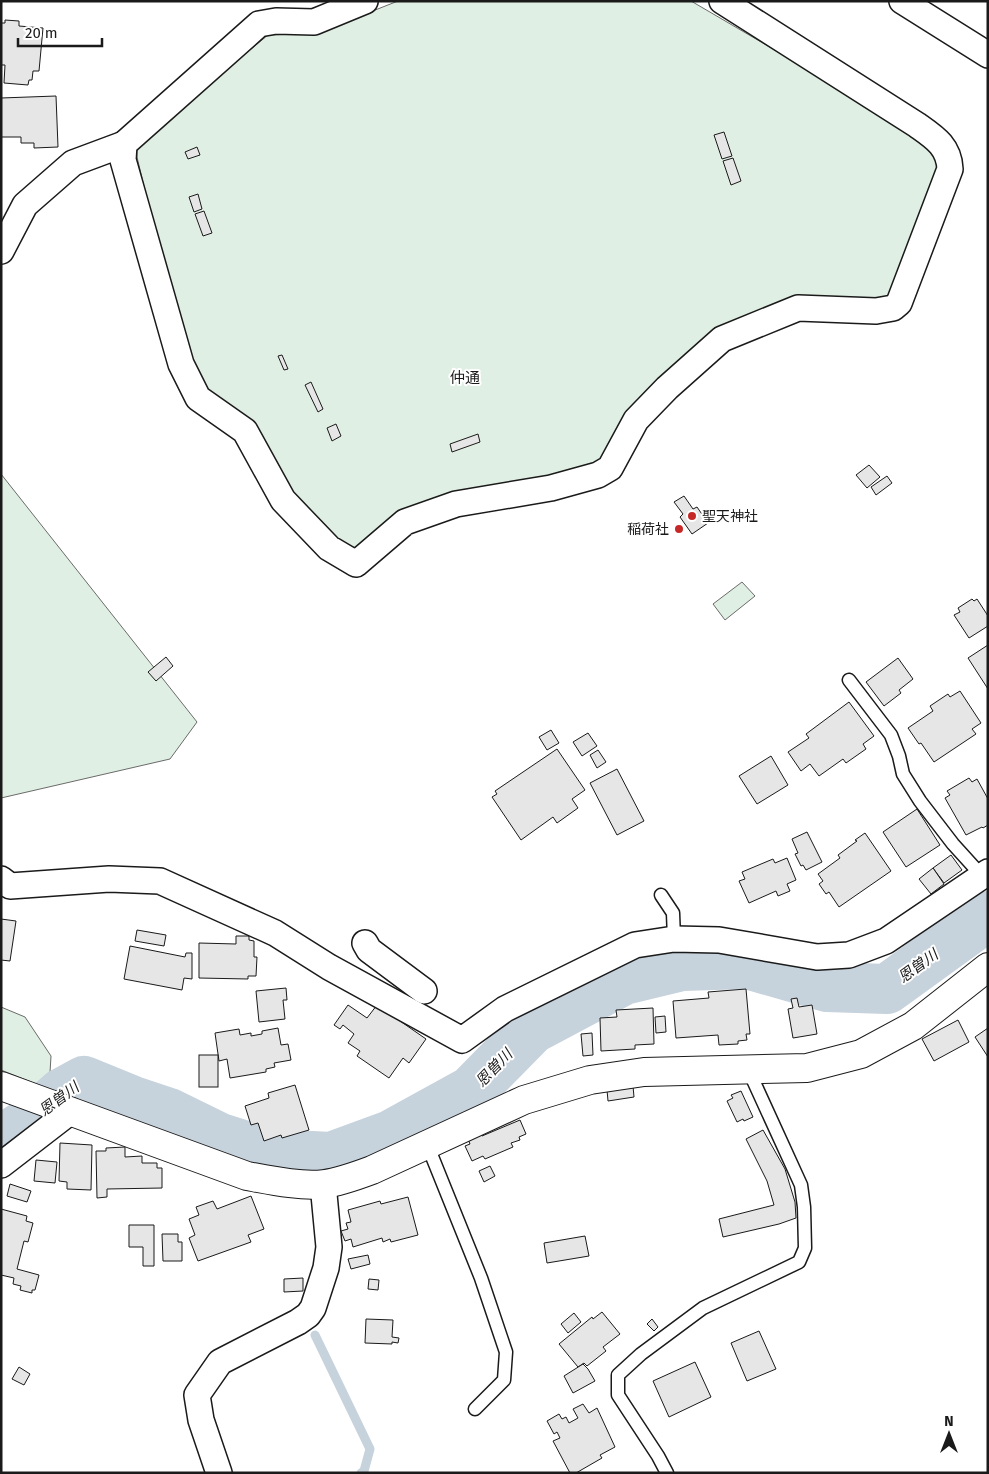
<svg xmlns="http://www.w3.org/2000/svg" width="989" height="1474" font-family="'Fira Sans','Noto Sans JP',sans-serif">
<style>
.green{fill:#e0efe3;stroke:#6a6a6a}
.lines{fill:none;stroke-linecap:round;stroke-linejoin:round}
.stream{stroke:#c6d2dc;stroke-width:9}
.river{stroke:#c6d2dc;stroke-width:50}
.building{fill:#e6e6e6;stroke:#1a1a1a}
.service-casing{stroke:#1a1a1a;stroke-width:15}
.minor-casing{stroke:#1a1a1a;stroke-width:28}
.tertiary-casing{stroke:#1a1a1a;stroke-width:30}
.service{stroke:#fff;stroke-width:12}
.minor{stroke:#fff;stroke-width:25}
.tertiary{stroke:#fff;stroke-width:28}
.poi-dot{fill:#c62828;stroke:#fff;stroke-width:2}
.labels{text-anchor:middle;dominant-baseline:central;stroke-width:4;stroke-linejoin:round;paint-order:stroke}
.poi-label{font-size:14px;fill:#1a1a1a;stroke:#fff;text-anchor:start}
.neighbourhood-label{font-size:15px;fill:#1a1a1a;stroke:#fff}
.water-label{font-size:15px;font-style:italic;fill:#1a1a1a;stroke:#fff}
</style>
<rect width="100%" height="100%" fill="#fff"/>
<g class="green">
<polygon points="398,1 691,1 927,139 940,152 940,178 894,300 720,329 597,467 348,551 297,500 241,412 221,402 205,391 177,326 137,157 137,143 268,35 317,33"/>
<polygon points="1,474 197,722 170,759 1,798"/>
<polygon points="742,582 755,596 725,620 713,604"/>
<polygon points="1,1007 25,1017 51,1056 49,1089 1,1070"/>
</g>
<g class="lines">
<polyline class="stream" points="315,1335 370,1449 364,1471 361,1473"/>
<polyline class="river" points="1,1140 28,1123 62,1093 84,1081 133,1101 169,1113 220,1138 272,1154 331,1157 391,1135 471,1091 532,1029 624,980 682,966 747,964 827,987 887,989 988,916"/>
</g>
<g class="building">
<polygon points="5,20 19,21 19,26 43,28 39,71 33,71 32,80 29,80 28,85 4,83 5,65 1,65 1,23 5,23"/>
<polygon points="56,96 58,147 34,148 34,143 21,143 21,137 1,137 1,98"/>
<polygon points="724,132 732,156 722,159 714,135"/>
<polygon points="197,147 200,155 188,159 185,152"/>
<polygon points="733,158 741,181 731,185 723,161"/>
<polygon points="198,194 202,209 194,212 189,197"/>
<polygon points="204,211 212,233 203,236 195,214"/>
<polygon points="282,355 288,369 284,370 278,356"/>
<polygon points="311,382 323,409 318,412 305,385"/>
<polygon points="336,424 341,436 332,441 327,428"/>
<polygon points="478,434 480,442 452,452 450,444"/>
<polygon points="869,465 880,477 867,488 856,475"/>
<polygon points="887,476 892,483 876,495 871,487"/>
<polygon points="684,496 693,509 697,507 708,523 692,534 680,517 683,514 674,502"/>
<polygon points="972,599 974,601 977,599 988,616 988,626 969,638 954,615 960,612 958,608"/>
<polygon points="988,645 988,689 968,658"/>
<polygon points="166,657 173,666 156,681 148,672"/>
<polygon points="898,658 913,679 899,690 901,693 884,706 866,682"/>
<polygon points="960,691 981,723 972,729 976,734 934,762 921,743 919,744 908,728 933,711 930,706 948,694 950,697"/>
<polygon points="849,702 874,736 863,744 866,749 846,763 843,759 819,776 810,764 801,771 788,752 809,738 806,734"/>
<polygon points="551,730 559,743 547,750 539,737"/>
<polygon points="588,733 597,746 582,756 573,742"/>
<polygon points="557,749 585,790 572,799 578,808 557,823 553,817 521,840 492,797 497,794 495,791"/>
<polygon points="598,750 606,762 597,768 590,755"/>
<polygon points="771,756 788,785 757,804 739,776"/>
<polygon points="617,769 644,821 617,835 590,783"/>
<polygon points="969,778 972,782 977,779 988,799 988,825 983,828 982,827 966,835 945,798 950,795 947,791"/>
<polygon points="917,809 940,845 906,867 883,832"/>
<polygon points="807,832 822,862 806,870 803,865 801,866 795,854 798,853 792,839"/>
<polygon points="865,833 891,871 839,907 829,892 826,894 819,884 823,881 818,874 840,858 838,855 857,841 855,840"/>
<polygon points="951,855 962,870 944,883 933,868"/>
<polygon points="787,858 796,880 787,884 790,891 778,896 776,891 749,903 739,881 745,879 742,872 773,859 775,863"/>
<polygon points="933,868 944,884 931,894 919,879"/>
<polygon points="1,919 16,921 10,961 1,960"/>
<polygon points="137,930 166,935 164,946 135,941"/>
<polygon points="236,936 249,936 249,940 254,941 254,957 257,957 256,976 248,976 248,979 199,978 199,943 236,944"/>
<polygon points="130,946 185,957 186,953 192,953 192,979 184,978 182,990 124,979"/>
<polygon points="286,988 287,1000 283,1000 285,1019 259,1022 256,991"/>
<polygon points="746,989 750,1034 746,1034 747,1040 738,1041 738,1044 719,1045 718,1035 676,1038 673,1001 709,998 708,992"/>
<polygon points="797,998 799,1007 812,1005 817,1034 793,1038 788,1009 793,1008 791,999"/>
<polygon points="348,1005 367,1018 377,1005 426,1039 409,1063 403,1058 389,1078 357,1056 360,1051 348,1043 354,1034 343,1025 340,1029 334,1025"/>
<polygon points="653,1008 654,1044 635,1045 635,1049 601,1051 600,1018 617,1017 616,1010"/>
<polygon points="665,1016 666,1032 656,1033 655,1017"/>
<polygon points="958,1020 969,1042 934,1061 922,1039"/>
<polygon points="278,1028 281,1045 288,1044 291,1060 274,1063 275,1067 266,1069 266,1072 230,1078 227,1059 219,1061 215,1033 239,1029 240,1035 251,1033 251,1036 262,1034 262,1031"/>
<polygon points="988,1028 988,1057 975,1037"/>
<polygon points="592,1033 593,1055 583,1056 581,1034"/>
<rect x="199" y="1055" width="19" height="32"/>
<polygon points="295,1085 309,1130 282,1138 281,1135 264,1141 258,1123 251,1125 245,1106 269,1098 268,1093"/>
<polygon points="633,1086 634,1097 608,1101 607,1090"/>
<polygon points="741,1091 753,1117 744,1121 743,1119 737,1122 727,1101 733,1098 731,1095"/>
<polygon points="520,1120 526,1134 519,1137 520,1140 511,1143 513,1147 485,1159 483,1156 472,1161 465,1146 470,1144 468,1139 481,1134 482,1136"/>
<polygon points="763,1130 785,1169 795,1202 796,1218 779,1224 723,1237 719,1219 774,1205 767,1181 746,1139"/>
<polygon points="60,1143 92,1145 91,1190 67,1189 67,1182 59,1181"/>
<polygon points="125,1147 125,1157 142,1156 142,1163 157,1163 157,1168 162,1168 162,1188 107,1189 107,1197 97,1198 96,1151 106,1151 106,1148"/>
<polygon points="36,1160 57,1162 55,1183 34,1181"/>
<polygon points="490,1166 495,1176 484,1182 479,1171"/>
<polygon points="10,1184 31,1191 27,1202 7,1196"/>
<polygon points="251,1196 264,1229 248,1235 251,1242 198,1261 189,1238 195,1235 189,1219 199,1215 196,1207 213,1201 217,1209"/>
<polygon points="408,1197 418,1235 391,1242 390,1239 383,1242 382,1238 353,1247 351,1239 345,1241 341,1231 348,1229 346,1223 351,1222 348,1210 380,1201 381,1204"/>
<polygon points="1,1209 27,1216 26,1221 33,1223 28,1242 24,1241 17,1269 39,1275 35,1290 32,1290 32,1293 20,1290 21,1286 13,1284 14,1278 1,1275"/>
<polygon points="129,1225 154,1225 154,1266 143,1266 143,1247 129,1247"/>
<polygon points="162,1234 178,1234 178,1242 182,1242 182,1261 163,1261"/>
<polygon points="585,1236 589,1256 547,1263 544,1243"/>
<polygon points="368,1255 370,1264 351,1269 348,1259"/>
<polygon points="303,1278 303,1291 284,1292 284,1279"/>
<polygon points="369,1279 379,1280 378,1290 368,1289"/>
<polygon points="602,1312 620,1334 603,1347 606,1351 587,1366 584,1363 578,1367 559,1344 592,1317 593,1319"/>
<polygon points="574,1313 581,1322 568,1333 561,1324"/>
<polygon points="366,1319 393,1320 392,1337 399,1338 398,1343 392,1342 392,1344 365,1343"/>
<polygon points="652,1319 658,1327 654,1331 647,1324"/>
<polygon points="759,1331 776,1369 747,1381 731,1343"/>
<polygon points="695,1362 711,1397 669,1417 653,1381"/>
<polygon points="583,1364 588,1369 595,1381 573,1393 564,1376"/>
<polygon points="19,1367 30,1374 24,1385 12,1379"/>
<polygon points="583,1404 589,1413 597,1408 615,1447 600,1455 602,1458 576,1473 570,1473 553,1441 560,1438 557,1432 554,1434 547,1421 559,1414 562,1419 566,1417 569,1423 578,1418 573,1409"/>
</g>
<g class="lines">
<defs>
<g id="service">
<polyline points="849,680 891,735 899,756 903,774 920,801 953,844 982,876"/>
<polyline points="661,895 673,913 674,939"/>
<polyline points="427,1144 481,1278 506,1352 504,1380 475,1409"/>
<polyline points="667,1473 658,1456 618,1395 618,1375 641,1354 703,1308 799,1262 805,1248 804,1207 801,1185 748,1069"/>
</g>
<g id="minor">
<path d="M365,1L314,22L276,21L259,24L124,144L123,160L181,364L198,398L245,431L283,500L329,548L356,564L405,522L456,504L551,488L598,475L610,468L636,420L667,388L722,339L798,308L876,311L893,308L899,303L950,169C949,146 934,137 917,125L722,1"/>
<polyline points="902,1 988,55"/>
<polyline points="1,251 25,205 73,163 124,144"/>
<polyline points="1,879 10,886 109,879 160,881 275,933 329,967 462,1040 505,1009 635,945 674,939 719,940 817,957 849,955 886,941 988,872"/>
<polyline points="365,943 369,950 424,991"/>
<polyline points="1,1165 71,1111"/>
<polyline points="219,1473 201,1420 197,1395 220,1362 298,1322 308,1315 313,1308 326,1268 329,1247 323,1184"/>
</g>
<path id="tertiary" d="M1,1086L247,1176C269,1180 302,1187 324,1184C340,1182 356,1176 372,1170L524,1100L590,1080L644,1072L807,1068L861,1054L913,1026L988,967"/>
</defs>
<use href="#service" class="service-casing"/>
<use href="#minor" class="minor-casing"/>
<use href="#tertiary" class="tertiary-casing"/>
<use href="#service" class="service"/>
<use href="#minor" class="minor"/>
<use href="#tertiary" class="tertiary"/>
</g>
<g class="poi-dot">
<circle cx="692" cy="516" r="5"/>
<circle cx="679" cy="529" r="5"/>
</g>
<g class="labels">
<g class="poi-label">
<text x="702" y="516">聖天神社</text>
<text x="669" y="529" text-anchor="end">稲荷社</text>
</g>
<g class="neighbourhood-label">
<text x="465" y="378">仲通</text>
</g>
<g class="water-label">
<text transform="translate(918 966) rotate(-36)">恩曽川</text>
<text transform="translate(494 1068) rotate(-46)">恩曽川</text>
<text transform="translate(59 1099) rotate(-37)">恩曽川</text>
</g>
</g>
<rect width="989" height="1474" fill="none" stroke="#1a1a1a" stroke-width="5"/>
<g transform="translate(949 1434)" stroke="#ffffff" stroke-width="4" paint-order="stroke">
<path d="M0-4L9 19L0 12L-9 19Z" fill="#1a1a1a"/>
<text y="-8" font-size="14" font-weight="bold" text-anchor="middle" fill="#1a1a1a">N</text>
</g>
<path d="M18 38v8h84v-8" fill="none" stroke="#1a1a1a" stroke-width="2.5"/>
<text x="25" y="38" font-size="15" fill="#1a1a1a" stroke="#ffffff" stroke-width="4" paint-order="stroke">20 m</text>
</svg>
